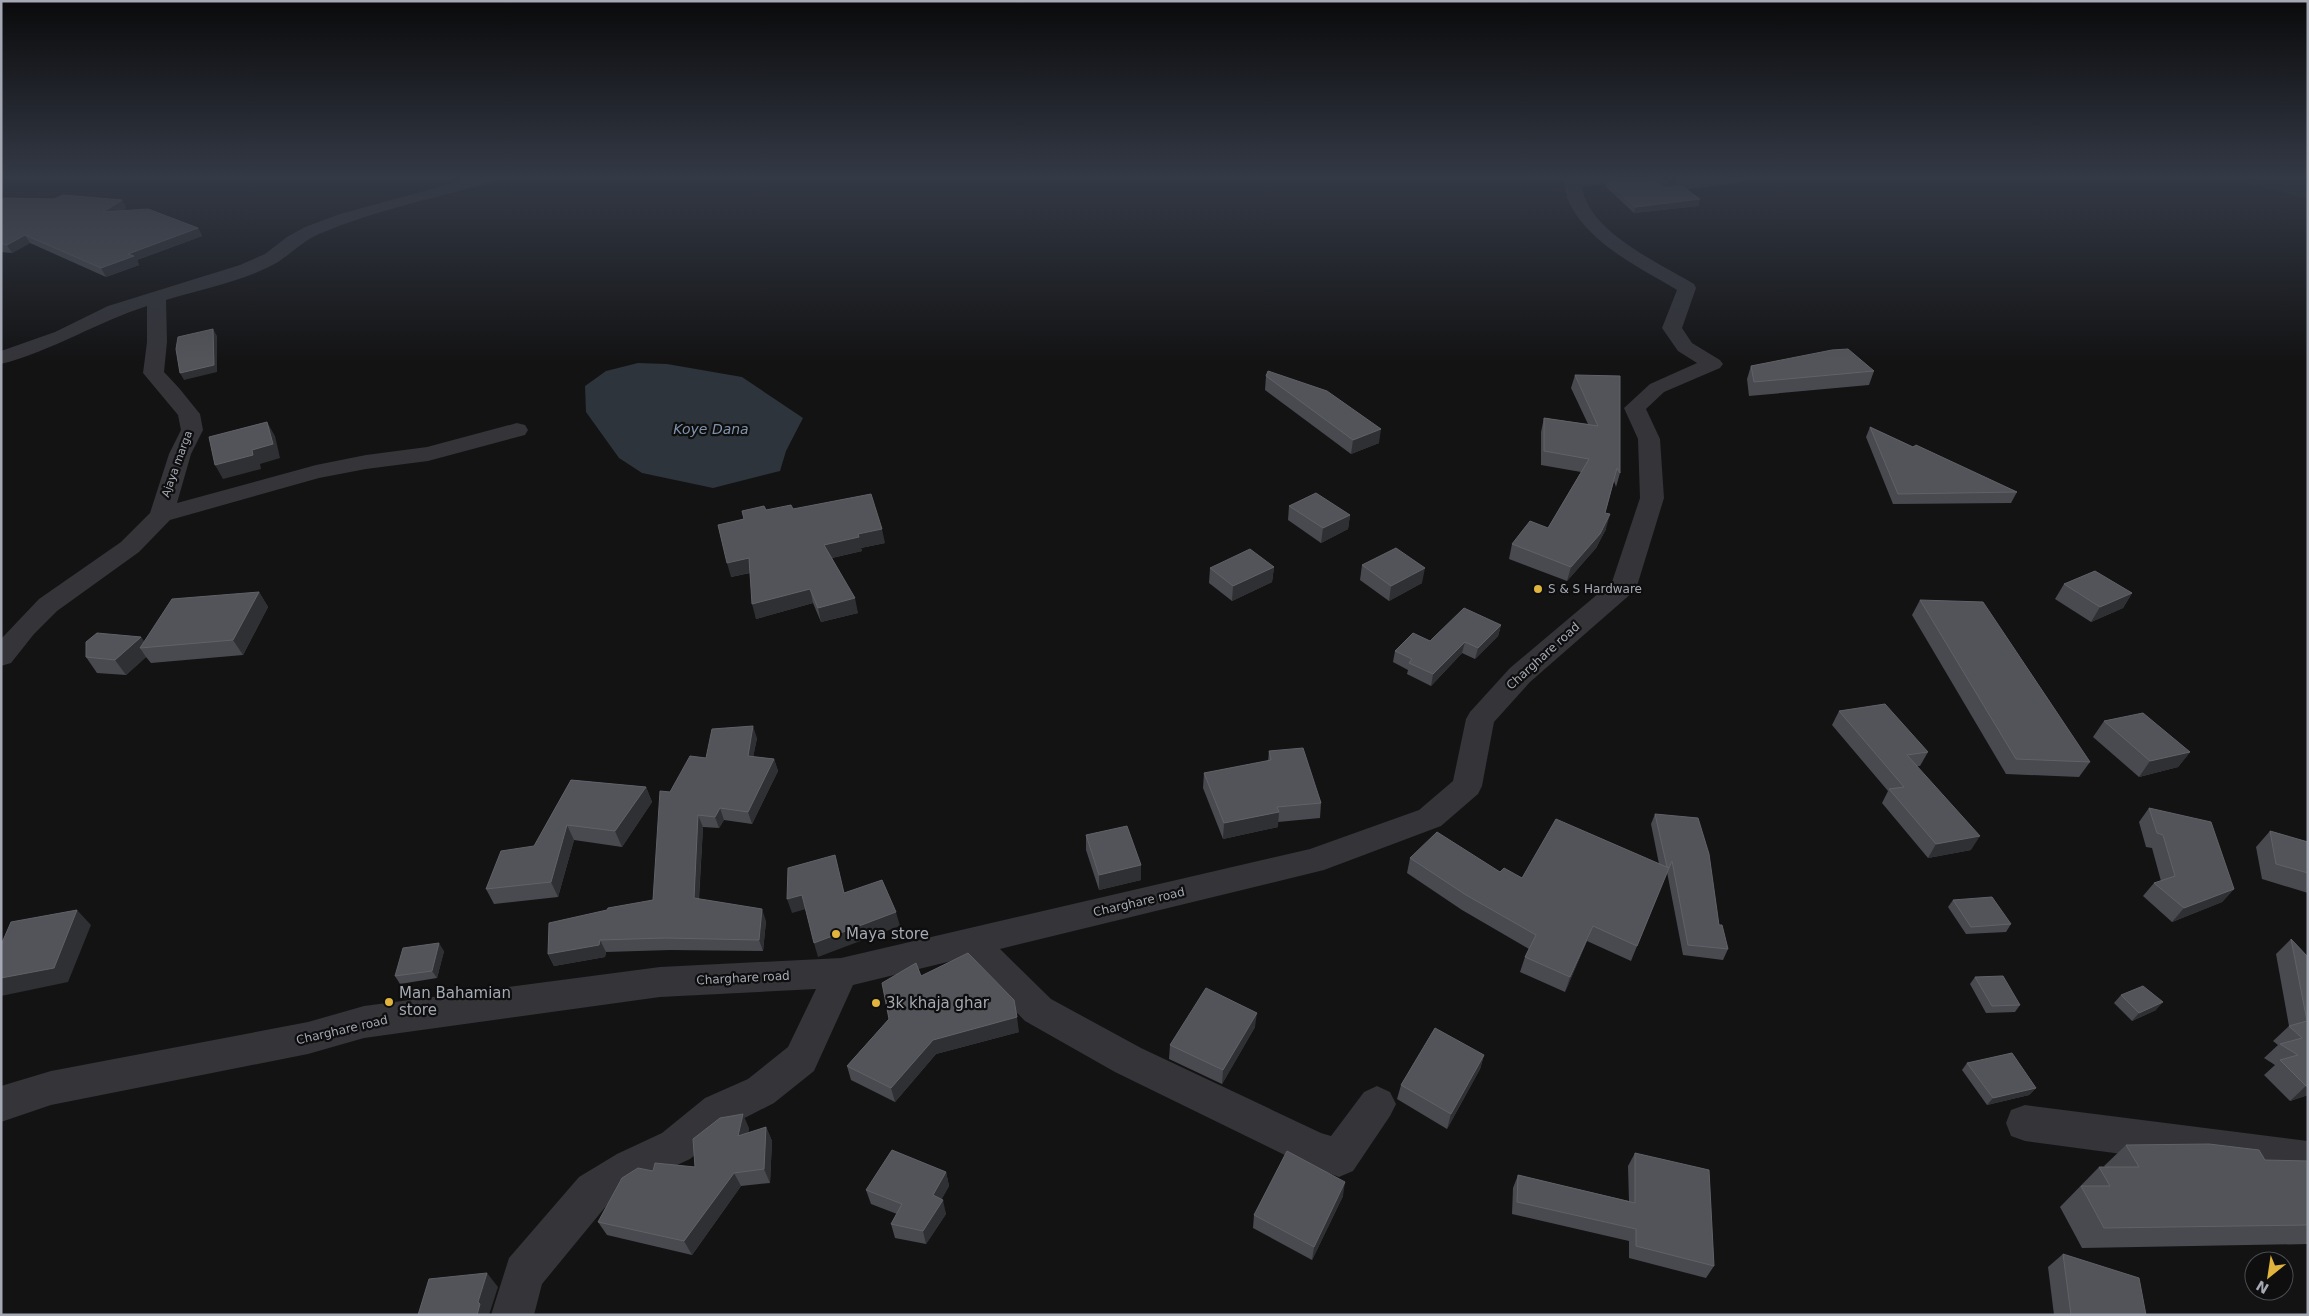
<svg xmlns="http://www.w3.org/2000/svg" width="2309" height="1316" font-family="'DejaVu Sans',sans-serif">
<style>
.green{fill:#1f2620}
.water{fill:#2d343b}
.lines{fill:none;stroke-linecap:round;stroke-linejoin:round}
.minor{fill:#343439;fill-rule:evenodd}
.wall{fill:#494a4f}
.shaded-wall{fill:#2f3033}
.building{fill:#535459;stroke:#606267}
.poi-dot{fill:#e1b43d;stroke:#0e0e0f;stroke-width:2}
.labels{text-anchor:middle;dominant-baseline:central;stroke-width:4.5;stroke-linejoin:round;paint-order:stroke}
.far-street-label{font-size:11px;fill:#a5a9b3;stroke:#0e0e0f}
.poi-label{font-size:12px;fill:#a5a9b3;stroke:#0e0e0f;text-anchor:start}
.street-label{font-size:12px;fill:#a5a9b3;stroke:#0e0e0f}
.water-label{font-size:14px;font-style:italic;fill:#7f94ac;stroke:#0e0e0f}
.near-poi-label{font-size:15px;fill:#a5a9b3;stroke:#0e0e0f;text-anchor:start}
</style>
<rect width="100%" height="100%" fill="#131314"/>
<polygon class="green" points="2229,178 2308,178 2308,199"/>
<polygon class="water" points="638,363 667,364 742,377 803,418 786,451 780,471 713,488 642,473 619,458 586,412 585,386 606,371"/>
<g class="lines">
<g class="minor">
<path d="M472,178H497L495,181C436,198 375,210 319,234C303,241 292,253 278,262C248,280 199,290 166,300L167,342L164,372L179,388L200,414L203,430L191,454L177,503L316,465L366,455L427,447L517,423L525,425L528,430L525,435L428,461L366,469L319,478L170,520L139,552L57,611L34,634L11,663L1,666V639L39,599L121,542L150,513L169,454L181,430L178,415L143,373L147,342V306C97,322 52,351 1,364V351L55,332L108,306L240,265L265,254L287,237L305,227L340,214Z"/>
<path d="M1563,178H1629L1627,181L1621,183L1582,186C1587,231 1659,263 1694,284L1696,288L1682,328L1692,343L1720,360L1723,364L1720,368L1664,392L1646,409L1660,439L1664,498L1637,586L1633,592L1530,682L1494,722L1482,786L1478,794L1441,826L1324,870L1000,949L1051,999L1141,1048L1321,1133L1331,1136L1364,1092L1377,1086L1390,1092L1396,1104L1390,1116L1353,1171L1339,1177L1299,1162L1115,1072L1025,1021L964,958L853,985L814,1071L774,1103L733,1124L690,1159L645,1180L607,1205L542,1284L534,1315H491L509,1258L579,1177L617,1154L662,1133L705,1098L748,1079L788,1047L816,989L660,997L364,1038L308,1054L51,1105L1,1122V1086L51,1071L308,1022L364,1006L660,967L841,958L1310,849L1419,810L1453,781L1466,719L1470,712L1510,668L1612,582L1640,498L1638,439L1624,408L1650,384L1697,363L1678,351L1662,328L1677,290C1639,267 1587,243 1568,200C1565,193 1566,185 1563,178Z"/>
<polygon points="1642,178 1661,178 1668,182 1701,178 1745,178 1743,181 1737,183 1665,192 1659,190"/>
<polygon points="2025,1105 2308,1141 2308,1179 2025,1141 2011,1136 2006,1123 2011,1110"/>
</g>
</g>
<g class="wall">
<polygon points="1606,180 1666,188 1700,199 1698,206 1634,213 1605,186"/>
<polygon points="1,200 122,200 126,208 121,211 198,228 202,236 137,260 139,265 106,277 30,243 12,253 1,252"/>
<polygon points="1751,366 1874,371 1869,385 1749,396 1747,379"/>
<polygon points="1575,375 1620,473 1616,487 1614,481 1605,513 1606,529 1596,548 1567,581 1509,559 1512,544 1548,528 1581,472 1541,465 1541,432 1544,418 1588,424 1571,388"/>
<polygon points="1266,376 1379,443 1351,454 1265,390"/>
<polygon points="1870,427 1913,447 2017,492 2011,503 1893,504 1866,437"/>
<polygon points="1289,506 1350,515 1348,529 1321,543 1288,520"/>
<polygon points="793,509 885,543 861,548 862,551 832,558 858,613 821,622 813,603 756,619 750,573 731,577 744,519 742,511"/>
<polygon points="1362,565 1422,583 1389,601 1360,580"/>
<polygon points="1274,567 1272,582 1232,601 1209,583 1210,568"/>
<polygon points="2064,584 2132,593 2123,608 2091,622 2055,599"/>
<polygon points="259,592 268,607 243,655 151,663 146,657 126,675 97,673 86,657 141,637 144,642"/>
<polygon points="1920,600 2090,762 2079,777 2006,774 1912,615"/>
<polygon points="1501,625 1498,636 1475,659 1462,653 1431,686 1407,674 1408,670 1393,662 1395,651 1430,641"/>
<polygon points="1839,711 1928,752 1920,766 1916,766 1971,850 1928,858 1882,803 1888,791 1832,725"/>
<polygon points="2104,721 2190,752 2178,767 2139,777 2093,737"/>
<polygon points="757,738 753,757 774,759 778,771 752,824 724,820 719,828 703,827 699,899 766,921 763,951 670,950 606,952 605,957 554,966 548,954 653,900 670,792 706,758"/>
<polygon points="1269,751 1321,803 1320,818 1278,822 1278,827 1223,839 1203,788 1204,773 1268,761"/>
<polygon points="571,780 646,787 652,802 622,847 574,840 558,897 494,904 486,889 534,846"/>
<polygon points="2149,808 2234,889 2222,902 2172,922 2143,896 2154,883 2161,881 2152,848 2146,847 2139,822"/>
<polygon points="1655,814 1719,925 1728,949 1723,960 1683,955 1667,872 1631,961 1587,941 1565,992 1520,972 1525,957 1529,949 1462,910 1407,873 1410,858 1500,872 1522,878 1659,864 1651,824"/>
<polygon points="2270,831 2308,842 2308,893 2262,879 2256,847"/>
<polygon points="1086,835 1141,865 1141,880 1099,890 1086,850"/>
<polygon points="1953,900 2011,924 2006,932 1966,934 1948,907"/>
<polygon points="2291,939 2308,957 2308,1095 2290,1101 2264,1075 2275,1065 2264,1058 2278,1045 2273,1041 2289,1026 2276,954"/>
<polygon points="444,951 437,978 400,984 395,976"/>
<polygon points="921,976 1019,1032 936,1054 895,1102 851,1080 847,1066 889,1019"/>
<polygon points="1975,977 2020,1005 2015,1012 1986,1013 1970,984"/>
<polygon points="2121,995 2156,1010 2132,1021 2114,1003"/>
<polygon points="1255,1027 1222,1084 1169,1059 1170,1045"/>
<polygon points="1484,1055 1480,1069 1447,1129 1397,1099 1401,1085"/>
<polygon points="1967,1063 2036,1088 2029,1095 1987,1105 1962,1070"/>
<polygon points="766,1127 772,1141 770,1183 741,1186 692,1255 607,1235 598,1222 653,1171 695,1167 749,1128 748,1133"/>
<polygon points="2126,1145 2265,1160 2308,1161 2308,1244 2082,1248 2060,1207 2099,1167 2105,1167 2104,1166"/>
<polygon points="1635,1153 1714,1266 1706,1278 1629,1258 1629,1241 1512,1214 1513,1188 1518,1175 1629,1201 1628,1166"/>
<polygon points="946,1172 949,1186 941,1200 946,1214 926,1244 895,1238 891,1224 897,1214 871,1204 866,1190"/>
<polygon points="1343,1196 1312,1260 1253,1228 1254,1215"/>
<polygon points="2063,1254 2146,1315 2054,1315 2048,1267"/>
</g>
<g class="shaded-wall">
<polygon points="1700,199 1698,206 1634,213 1635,207"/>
<polygon points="122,200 126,208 107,220 103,212"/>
<polygon points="198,228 202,236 137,260 139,265 106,277 101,268 128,254"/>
<polygon points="25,235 30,243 12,253 7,245"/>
<polygon points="213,329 217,336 217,372 184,380 180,373"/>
<polygon points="267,422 275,436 280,458 260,464 261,469 223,479 215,465 252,450"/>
<polygon points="1381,429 1379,443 1351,454 1353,440"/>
<polygon points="1610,514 1606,529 1596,548 1567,581 1571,567"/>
<polygon points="1350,515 1348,529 1321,543 1323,528"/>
<polygon points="882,529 885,543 861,548 862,551 827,559 824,545 858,534"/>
<polygon points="749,558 753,572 731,577 727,563"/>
<polygon points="1274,567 1272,582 1232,601 1233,586"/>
<polygon points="1425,568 1422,583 1389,601 1391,586"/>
<polygon points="810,589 813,603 756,619 752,604"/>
<polygon points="259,592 268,607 243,655 233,640"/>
<polygon points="2132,593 2123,608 2091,622 2100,607"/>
<polygon points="855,598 858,613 821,622 818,608"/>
<polygon points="1501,625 1498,636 1475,659 1478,648"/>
<polygon points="141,637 148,647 140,648 146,657 126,675 115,660"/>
<polygon points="1465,642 1462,653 1431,686 1433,674"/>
<polygon points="753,726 757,738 751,768 748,756"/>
<polygon points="2190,752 2178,767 2139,777 2150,761"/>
<polygon points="774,759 778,771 752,824 748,812"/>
<polygon points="646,787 652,802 622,847 615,831"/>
<polygon points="720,808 724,820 719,828 715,817"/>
<polygon points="1279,812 1278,827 1223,839 1224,823"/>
<polygon points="698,815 703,827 698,910 694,898"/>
<polygon points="567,825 574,840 558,897 551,882"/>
<polygon points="1980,836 1971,850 1928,858 1936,844"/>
<polygon points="1141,865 1141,880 1099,890 1099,875"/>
<polygon points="2234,889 2222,902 2172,922 2184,908"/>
<polygon points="802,895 806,909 792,913 787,899"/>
<polygon points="762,909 766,921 763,951 759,940"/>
<polygon points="77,910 91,925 68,982 1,996 1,978"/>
<polygon points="896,912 900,926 818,957 814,943"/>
<polygon points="1593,926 1587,941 1565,992 1570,977"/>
<polygon points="600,940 606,952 605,957 554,966 548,954"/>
<polygon points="439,943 444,951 437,978 432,971"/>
<polygon points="2163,1002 2156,1010 2132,1021 2139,1013"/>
<polygon points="1257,1013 1255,1027 1222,1084 1223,1070"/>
<polygon points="1017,1017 1019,1032 936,1054 895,1102 891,1088 933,1040"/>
<polygon points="1484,1055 1480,1069 1447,1129 1451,1114"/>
<polygon points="2306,1086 2308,1086 2308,1095 2290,1101"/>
<polygon points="2036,1088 2029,1095 1987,1105 1993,1098"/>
<polygon points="743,1114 749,1128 744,1150 738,1136"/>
<polygon points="766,1127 772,1141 770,1183 764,1169"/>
<polygon points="946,1172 949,1186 936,1209 933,1195"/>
<polygon points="734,1173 741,1186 692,1255 684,1241"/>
<polygon points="1345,1182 1343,1196 1312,1260 1314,1247"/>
<polygon points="943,1200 946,1214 926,1244 923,1231"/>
<polygon points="487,1273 498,1287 489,1315 477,1315 478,1302"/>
</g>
<g class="building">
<polygon points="1623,178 1649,178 1666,188 1682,186 1700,199 1635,207 1606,180"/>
<polygon points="63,195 122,200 103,212 148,209 198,228 128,254 134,256 101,268 25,235 7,245 1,244 1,200 4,198 54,199"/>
<polygon points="213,329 214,365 180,373 176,349 178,337"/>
<polygon points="1848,349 1874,371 1754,382 1751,366 1832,350"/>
<polygon points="1268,371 1327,391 1381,429 1353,440 1266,376"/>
<polygon points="1575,375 1620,376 1620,473 1617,468 1605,513 1610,514 1600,534 1571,567 1512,544 1530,521 1548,528 1589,459 1544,451 1544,418 1598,426"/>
<polygon points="267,422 273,444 252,450 253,455 215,465 209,437"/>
<polygon points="1870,427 1913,447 1916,445 2017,492 1898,494"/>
<polygon points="1316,493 1350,515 1323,528 1289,506"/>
<polygon points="871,494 882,529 858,534 859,537 824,545 855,598 818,608 810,589 752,604 749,558 727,563 718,525 744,519 742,511 764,506 766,510 791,505 793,509"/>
<polygon points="1396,548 1425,568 1391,586 1362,565"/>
<polygon points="1250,549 1274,567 1233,586 1210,568"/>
<polygon points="2095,571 2132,593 2100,607 2064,584"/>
<polygon points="259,592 233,640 140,648 172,599"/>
<polygon points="1920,600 1983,602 2090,762 2016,759"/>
<polygon points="1464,608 1501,625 1478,648 1465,642 1433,674 1409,663 1412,659 1395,651 1413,633 1430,641"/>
<polygon points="97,633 141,637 115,660 86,657 86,642"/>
<polygon points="1885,704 1928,752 1907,755 1980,836 1936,844 1889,789 1904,787 1839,711"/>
<polygon points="2143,713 2190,752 2150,761 2104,721"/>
<polygon points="753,726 748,756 774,759 748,812 720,808 715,817 698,815 694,898 762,909 759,940 665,938 600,940 599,945 548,954 549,923 607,910 608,908 653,900 660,791 670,792 690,756 706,758 712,729"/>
<polygon points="1303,748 1321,803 1277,807 1279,812 1224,823 1204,773 1271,760 1269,751"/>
<polygon points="571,780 646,787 615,831 567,825 551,882 486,889 501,851 534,846"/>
<polygon points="2149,808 2211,822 2234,889 2184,908 2154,883 2175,876 2163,835 2157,833"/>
<polygon points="1655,814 1698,818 1709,854 1719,925 1722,925 1728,949 1688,945 1672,861 1669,868 1667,867"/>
<polygon points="1556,819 1669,868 1637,946 1593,926 1570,977 1525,957 1536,935 1466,895 1410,858 1437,832 1500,872 1504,868 1522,878"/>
<polygon points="1127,826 1141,865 1099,875 1086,835"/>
<polygon points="2270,831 2308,842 2308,873 2276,864"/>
<polygon points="835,855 844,893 882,880 896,912 814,943 802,895 787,899 788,868"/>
<polygon points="1992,897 2011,924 1971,927 1953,900"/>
<polygon points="77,910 54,968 1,978 1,945 11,922"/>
<polygon points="2291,939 2308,957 2308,1086 2306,1086 2280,1060 2298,1055 2280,1044 2302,1038 2289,1026 2307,1021"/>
<polygon points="439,943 432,971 395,976 403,948"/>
<polygon points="968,953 1014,1000 1017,1017 933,1040 891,1088 847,1066 889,1019 882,983 916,963 921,976"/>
<polygon points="2003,976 2020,1005 1992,1006 1975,977"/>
<polygon points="2143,986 2163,1002 2139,1013 2121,995"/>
<polygon points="1206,988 1257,1013 1223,1070 1170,1045"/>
<polygon points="1435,1028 1484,1055 1451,1114 1401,1085"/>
<polygon points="2012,1053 2036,1088 1993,1098 1967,1063"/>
<polygon points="743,1114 738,1136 766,1127 764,1169 734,1173 684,1241 598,1222 622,1178 638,1168 653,1171 655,1163 695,1167 693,1139 720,1118"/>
<polygon points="2209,1144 2259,1150 2265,1160 2308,1161 2308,1225 2104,1228 2081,1186 2110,1186 2099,1167 2139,1167 2126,1145"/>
<polygon points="892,1150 946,1172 933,1195 943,1200 923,1231 891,1224 902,1204 866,1190"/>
<polygon points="1287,1151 1345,1182 1314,1247 1254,1215"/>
<polygon points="1635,1153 1709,1170 1714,1266 1636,1246 1636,1229 1517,1202 1518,1175 1635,1203"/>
<polygon points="2063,1254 2139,1278 2146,1315 2071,1315"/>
<polygon points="487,1273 478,1302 480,1304 477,1315 418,1315 429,1279"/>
</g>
<linearGradient id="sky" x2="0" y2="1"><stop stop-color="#0a0a0b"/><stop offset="0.49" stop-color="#333945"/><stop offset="1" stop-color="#333945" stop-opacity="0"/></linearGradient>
<rect width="2309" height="362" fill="url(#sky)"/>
<g class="poi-dot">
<circle cx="1538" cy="589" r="5"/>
<circle cx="836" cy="934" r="5"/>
<circle cx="389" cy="1002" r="5"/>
<circle cx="876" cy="1003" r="5"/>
</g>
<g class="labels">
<g class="far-street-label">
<text transform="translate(177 464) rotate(-70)">Ajaya marga</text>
</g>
<g class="poi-label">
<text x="1548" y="589">S &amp; S Hardware</text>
</g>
<g class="street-label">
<text transform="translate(1543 656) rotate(-42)">Charghare road</text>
<text transform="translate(1139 902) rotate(-13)">Charghare road</text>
<text transform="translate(743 978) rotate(-3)">Charghare road</text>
<text transform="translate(342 1030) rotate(-13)">Charghare road</text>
</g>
<g class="water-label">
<text x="711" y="429">Koye Dana</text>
</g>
<g class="near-poi-label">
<text x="846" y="934">Maya store</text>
<text x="399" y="993">Man Bahamian<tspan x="399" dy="17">store</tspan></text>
<text x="886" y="1003">3k khaja ghar</text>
</g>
</g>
<rect width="2309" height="1316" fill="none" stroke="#a5a9b3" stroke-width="5"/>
<g transform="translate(2269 1276) rotate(210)"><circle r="24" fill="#0e0e0f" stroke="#4a4c51"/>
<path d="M0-4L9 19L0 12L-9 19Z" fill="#e1b43d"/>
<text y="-8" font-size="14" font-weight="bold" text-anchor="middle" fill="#a5a9b3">N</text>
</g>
</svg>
